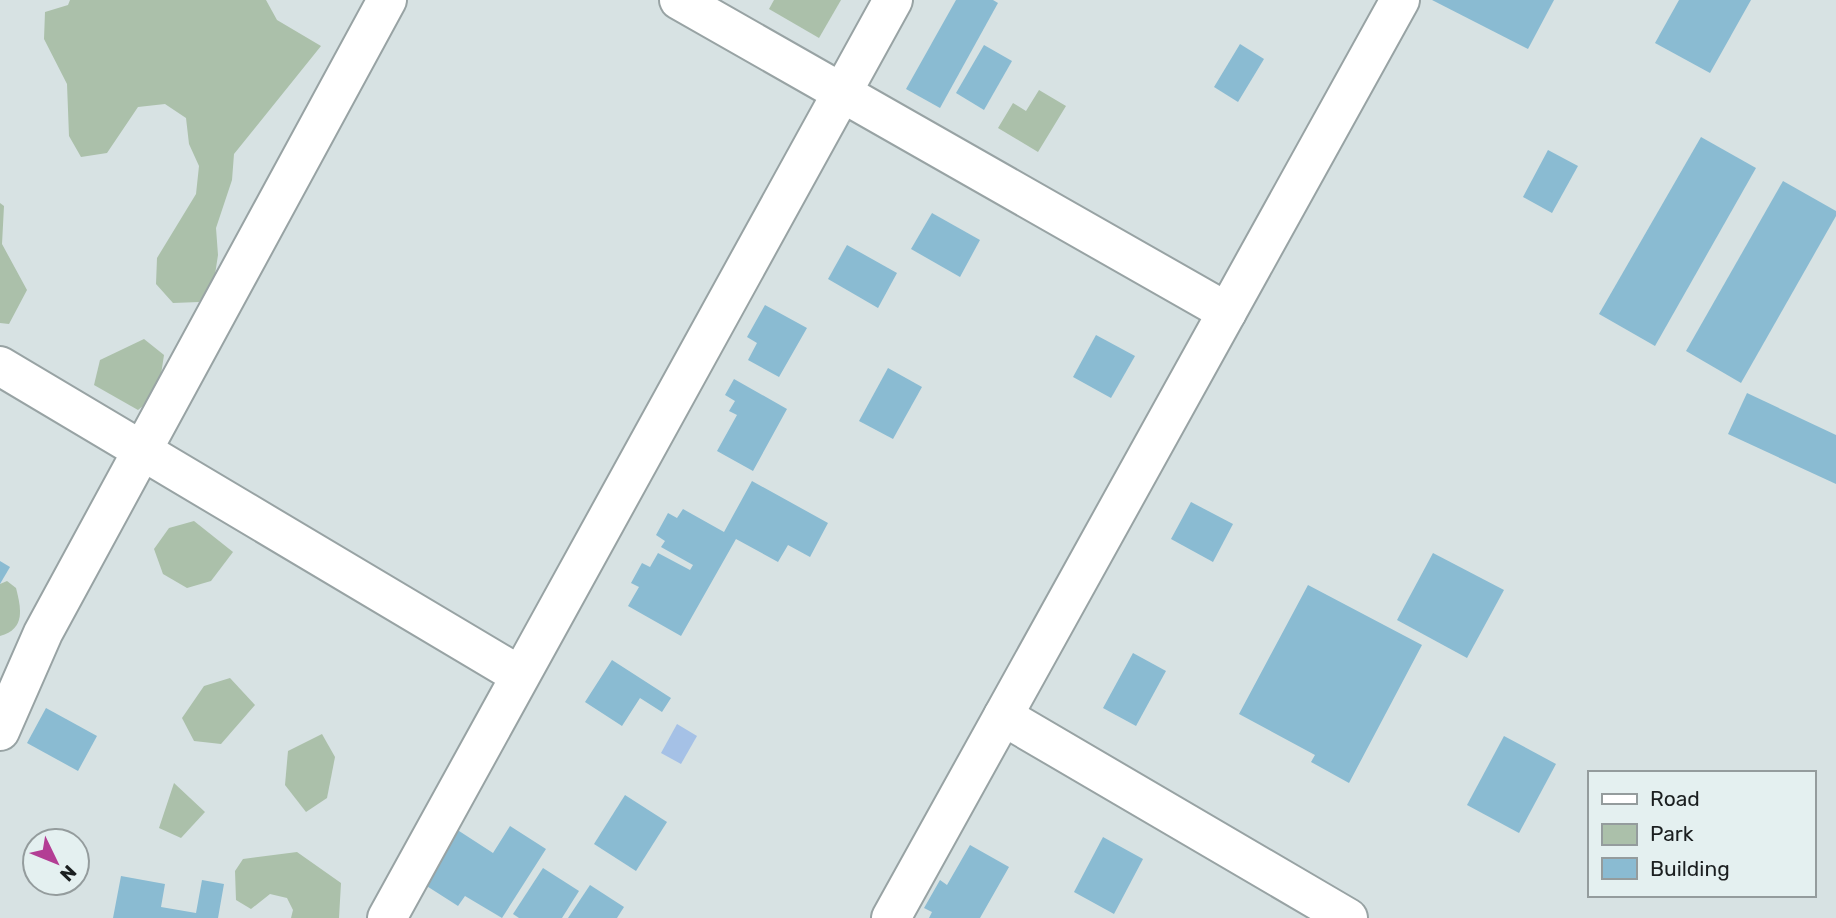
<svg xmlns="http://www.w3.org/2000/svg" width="1836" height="918" font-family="Rubik,sans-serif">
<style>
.green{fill:#abc0aa}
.water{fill:#a5c1e6}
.building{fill:#8abbd2}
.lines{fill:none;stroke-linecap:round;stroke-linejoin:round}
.minor-casing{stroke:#98a3a4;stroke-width:42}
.minor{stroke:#fff;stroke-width:38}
</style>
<rect width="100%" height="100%" fill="#d7e2e3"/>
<g class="green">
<polygon points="70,0 266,0 277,20 321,46 234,154 232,180 216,228 218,255 214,281 199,302 173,303 156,284 157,258 196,194 199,166 189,144 186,118 165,104 138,107 107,153 81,157 69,136 67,84 44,39 45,12 68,5"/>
<polygon points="774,0 841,0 819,38 769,9"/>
<polygon points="1039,90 1066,106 1038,152 998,128 1013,103 1026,111"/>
<polygon points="0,203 4,206 2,244 27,290 9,324 0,323"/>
<polygon points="144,339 164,355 158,394 138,410 94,385 100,360"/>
<polygon points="194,521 233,552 211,581 187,588 163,574 154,549 169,528"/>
<path d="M7,581L16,588C21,608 26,629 0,636V584Z"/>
<polygon points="230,678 255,705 221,744 194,741 182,718 204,686"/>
<polygon points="322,734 335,757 327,798 306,812 285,785 288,751"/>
<polygon points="174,783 205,812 181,838 159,828"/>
<polygon points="297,852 341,883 339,918 291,918 293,910 287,898 270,894 251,909 236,900 235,871 243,859"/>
</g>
<polygon class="water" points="677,724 697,736 681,764 661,753"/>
<g class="building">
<polygon points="956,0 993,0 998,3 940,108 906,89"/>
<polygon points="1432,0 1554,0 1528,49"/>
<polygon points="1679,0 1751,0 1710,73 1655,43"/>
<polygon points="1240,44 1264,59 1238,102 1214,87"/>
<polygon points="984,45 1012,61 984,110 956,93"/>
<polygon points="1701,137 1756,168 1655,346 1599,314"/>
<polygon points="1548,150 1578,166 1552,213 1523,197"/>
<polygon points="1783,181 1836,211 1836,216 1741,383 1686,351"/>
<polygon points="932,213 980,240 960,277 911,249"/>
<polygon points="847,245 897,273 878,308 828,279"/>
<polygon points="765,305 807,328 779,377 748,360 757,343 747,337"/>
<polygon points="1096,335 1135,356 1111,398 1073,377"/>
<polygon points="888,368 922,387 893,439 859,421"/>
<polygon points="734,379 787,409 753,471 717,451 737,415 729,411 735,401 725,395"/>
<polygon points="1747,393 1836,435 1836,484 1728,434"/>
<polygon points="752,481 828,523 810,557 788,545 778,562 736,539 681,636 628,606 639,587 631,583 642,563 650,567 658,553 690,570 693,565 661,547 665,541 656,535 668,513 677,518 683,509 724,532"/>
<polygon points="1191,502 1233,524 1213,562 1171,539"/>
<polygon points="1433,553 1504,590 1467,658 1397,620"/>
<polygon points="0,561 10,567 0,584"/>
<polygon points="1308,585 1422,645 1349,783 1311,762 1315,755 1239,714"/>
<polygon points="1133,653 1166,671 1136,726 1103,708"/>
<polygon points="612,660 671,698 662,712 640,698 622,726 585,702"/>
<polygon points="46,708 97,736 78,771 27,743"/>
<polygon points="1504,736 1556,764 1519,833 1467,805"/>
<polygon points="625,795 667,822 636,871 594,844"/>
<polygon points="510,826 546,849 502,918 465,896 458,906 422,883 456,829 493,853"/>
<polygon points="1103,837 1143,859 1114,914 1074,892"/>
<polygon points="970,845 1009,867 980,918 929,918 932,912 924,908 940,880 947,885"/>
<polygon points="543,868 579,891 562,918 519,918 513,914"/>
<polygon points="121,876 165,884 161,907 196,913 202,880 224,884 218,918 113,918"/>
<polygon points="590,885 624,907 617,918 568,918"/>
</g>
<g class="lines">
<defs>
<g id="minor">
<polyline points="679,0 1227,312"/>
<polyline points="0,366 519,675"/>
<polyline points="1003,716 1348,918"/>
<polyline points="0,731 43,633 387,0"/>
<polyline points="387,918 893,0"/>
<polyline points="891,918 1400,0"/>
</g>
</defs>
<use href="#minor" class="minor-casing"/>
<use href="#minor" class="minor"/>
</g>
<rect x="1588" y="771" width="228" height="126" fill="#e4f0f0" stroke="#949c9d" stroke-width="2"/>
<rect x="1602" y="794" width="35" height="10" fill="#ffffff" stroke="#949c9d" stroke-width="2"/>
<text x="1650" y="806" font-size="21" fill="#1b1f20">Road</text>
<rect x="1602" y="824" width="35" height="21" fill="#abc0aa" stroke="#949c9d" stroke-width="2"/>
<text x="1650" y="841" font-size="21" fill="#1b1f20">Park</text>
<rect x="1602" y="858" width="35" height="21" fill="#8abbd2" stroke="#949c9d" stroke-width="2"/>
<text x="1650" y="876" font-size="21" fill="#1b1f20">Building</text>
<g transform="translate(56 862) rotate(133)"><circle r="33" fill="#e4f0f0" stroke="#949c9d" stroke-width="2"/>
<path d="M0-5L12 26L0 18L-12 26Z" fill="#b33d94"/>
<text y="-10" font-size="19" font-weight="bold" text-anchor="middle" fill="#1b1f20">N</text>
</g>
</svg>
